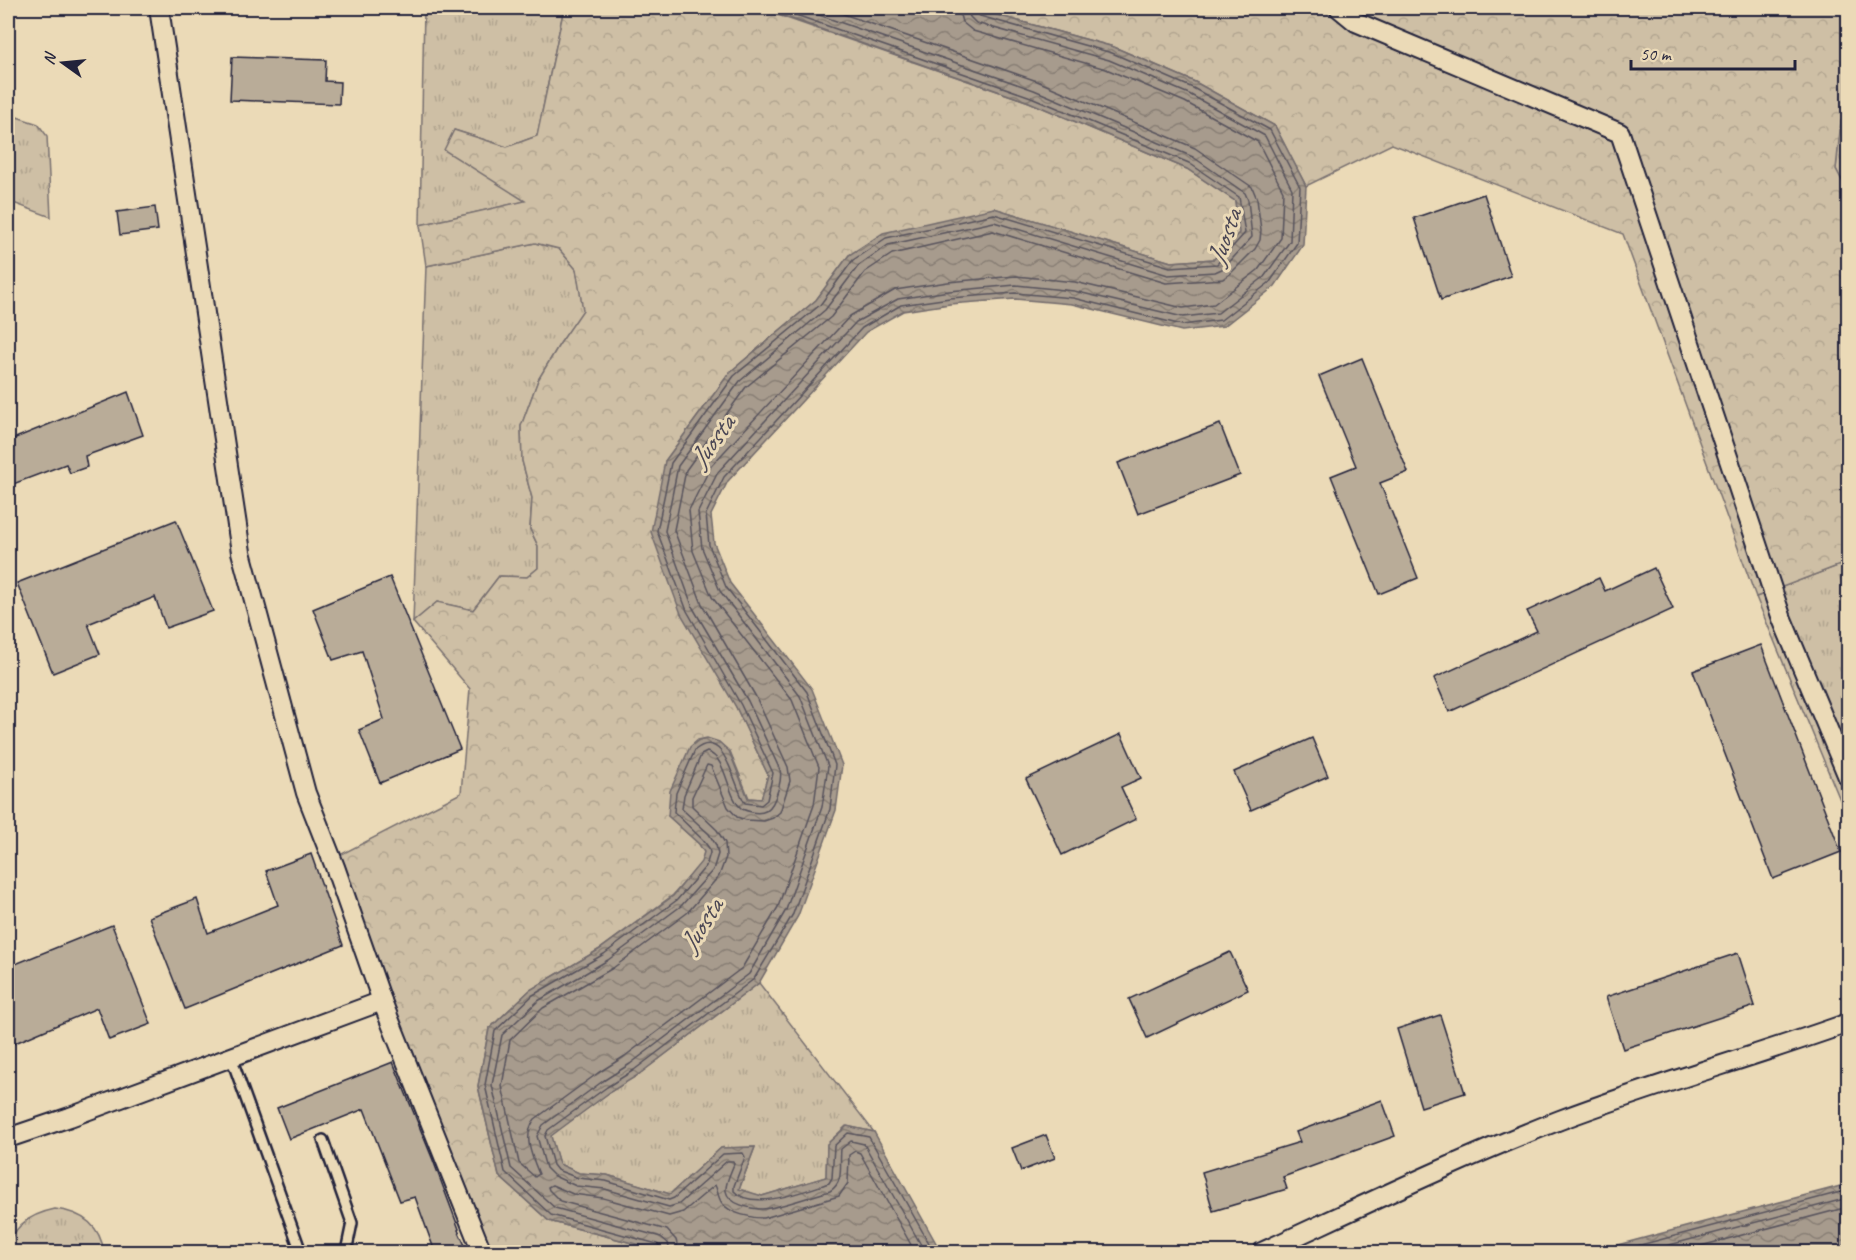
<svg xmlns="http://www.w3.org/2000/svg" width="1856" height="1260" font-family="Caveat,sans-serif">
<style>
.grass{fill:url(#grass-tufts);stroke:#787070;stroke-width:1.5}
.forest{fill:url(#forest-crowns);stroke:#787070;stroke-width:1.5}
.water{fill:url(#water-waves);stroke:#726b6c;stroke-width:1.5}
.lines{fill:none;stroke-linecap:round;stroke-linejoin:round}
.shore{stroke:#57525c;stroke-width:1.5}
.building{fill:#b9ac98;stroke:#22223b;stroke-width:1.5}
.lane-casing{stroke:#22223b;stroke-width:14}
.street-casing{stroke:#22223b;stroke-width:22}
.lane{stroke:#ebdab7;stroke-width:9}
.street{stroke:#ebdab7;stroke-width:18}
.labels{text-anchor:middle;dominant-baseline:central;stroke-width:6;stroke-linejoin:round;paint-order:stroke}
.water-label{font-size:27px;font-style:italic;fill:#4a4654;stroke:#ebdab7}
</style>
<defs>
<pattern id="grass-tufts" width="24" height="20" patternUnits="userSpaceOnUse" patternTransform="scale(1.5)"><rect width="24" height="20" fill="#cebfa5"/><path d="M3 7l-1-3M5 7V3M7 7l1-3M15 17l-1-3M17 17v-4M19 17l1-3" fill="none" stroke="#b1a48f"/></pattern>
<pattern id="forest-crowns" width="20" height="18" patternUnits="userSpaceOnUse" patternTransform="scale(1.5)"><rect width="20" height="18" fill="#cebfa5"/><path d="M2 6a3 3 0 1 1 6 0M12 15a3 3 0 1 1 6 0" fill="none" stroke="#b1a48f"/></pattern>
<pattern id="water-waves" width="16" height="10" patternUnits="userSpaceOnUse" patternTransform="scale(1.5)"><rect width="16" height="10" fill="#a79b8d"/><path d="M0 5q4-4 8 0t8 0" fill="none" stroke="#887e74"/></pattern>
</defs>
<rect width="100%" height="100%" fill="#ebdab7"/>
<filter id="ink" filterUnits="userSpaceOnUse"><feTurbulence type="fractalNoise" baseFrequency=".0167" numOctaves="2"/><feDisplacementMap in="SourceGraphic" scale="12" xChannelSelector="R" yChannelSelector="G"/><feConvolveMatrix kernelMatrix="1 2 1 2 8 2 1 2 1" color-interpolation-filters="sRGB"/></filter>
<g filter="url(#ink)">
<g class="grass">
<polygon points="424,8 564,8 537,136 507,147 454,130 526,201 420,225"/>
<polygon points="8,114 38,124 47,136 51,217 8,201"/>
<polygon points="1848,115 1848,192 1836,169 1841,121"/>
<polygon points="535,243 559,249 576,269 584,310 559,345 538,380 521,426 522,461 532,498 530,529 538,546 538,568 527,577 499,576 473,610 437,602 413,622 426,266"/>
<polygon points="1848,562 1848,819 1756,597"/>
<polygon points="759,983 874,1132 846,1126 827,1144 826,1177 762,1196 739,1190 755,1147 721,1148 670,1194 607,1175 579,1173 559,1164 550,1136 610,1092 638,1075"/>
<path d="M55,1209C81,1212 100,1225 104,1252H8C11,1226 31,1214 55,1209Z"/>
</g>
<g class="forest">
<polygon points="564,8 765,8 772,13 1029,102 1187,169 1235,201 1239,233 1214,259 1171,262 994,208 849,255 816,300 730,372 665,461 736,707 768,775 761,799 749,798 730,751 668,816 699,844 704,852 702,862 673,895 600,949 530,990 489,1029 478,1086 499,1176 549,1221 666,1252 482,1252 332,859 461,793 470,689 413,622 437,602 473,610 499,576 527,577 538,568 538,546 530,529 532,498 522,461 521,426 538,380 559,345 583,310 576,269 559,249 535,243 426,266 420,225 525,201 444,150 454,130 507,147 537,136"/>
<polygon points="971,8 1848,8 1848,115 1841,121 1836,169 1848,192 1848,562 1756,597 1623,234 1392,144 1306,186 1275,126 1195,82 1114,47"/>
</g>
<g class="water">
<polygon points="765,8 971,8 1114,47 1195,82 1275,126 1306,186 1303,245 1275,286 1224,326 1182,331 1072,304 1015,299 950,304 903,311 866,332 728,481 711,515 714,543 730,583 812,689 842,765 836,810 798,916 759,983 638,1075 610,1092 551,1136 559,1164 579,1173 607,1175 670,1194 721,1148 755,1147 739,1189 762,1196 826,1177 827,1144 847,1126 874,1132 941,1252 666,1252 549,1221 499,1176 478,1086 489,1029 530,990 600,949 673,896 701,862 704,852 699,844 668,816 670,791 690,747 698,740 707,738 719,742 729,751 748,798 761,799 768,775 736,707 681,614 651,532 665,461 730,372 816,300 849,255 883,233 994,208 1171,262 1214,259 1239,233 1235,201 1187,169 1029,102 772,12"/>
<polygon points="1848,1184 1848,1252 1591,1252"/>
</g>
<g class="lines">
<g class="shore">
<path d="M826,8L1037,81L1195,148L1252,187L1257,199L1261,230L1260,240L1255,249L1230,274L1223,279L1166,283L993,231L892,254L865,272L831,317L746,387L686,470L674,530L702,604L756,697L788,767L790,781L780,812L773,818L764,821L746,820L737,817L728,807L711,766L707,765L692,797V806L717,830L725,843L726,857L719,876L687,913L613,968L543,1008L510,1040L502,1086L519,1163L535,1177L539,1174C532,1157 522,1135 535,1119L598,1073L625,1056L742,968L778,907L814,805L819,767L792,700L712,597L693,551L689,510L711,466L850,316L895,290L948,282L1016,276L1075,282L1183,308L1214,304L1258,270L1281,238L1283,191L1258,142L1185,102L1106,69L973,31L962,22L958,8"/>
<path d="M662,1252L661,1247L657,1244L551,1215L505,1172L485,1085L495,1031L533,995L604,954L677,900L706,866L710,853L709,848L703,840L674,812L676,793L695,750C725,725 734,787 745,803L761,805L767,800L773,773L741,705L687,611L657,531L671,463L734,376L820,305L853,260L886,238L994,214L1170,267L1217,264L1245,233L1239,197L1189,163L1031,97L776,8"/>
<path d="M670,1252L668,1243L661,1237L555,1208L511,1168L492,1085L502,1035L538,1001L608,960L681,906L713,870L718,854L716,845L709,834L682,809L684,795L701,755L707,752C728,758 726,796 742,809C764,818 772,811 778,790C780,783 782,777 780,770L748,701L693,608L665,531L678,466L740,381L825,310L859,265L888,245L994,222L1168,275L1215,272L1224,268L1252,237L1248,200L1245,193L1193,157L1034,90L799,8"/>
<path d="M679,1252L676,1240L667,1230L560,1201L549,1190L548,1187L552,1185L573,1194L603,1198L669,1216L683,1212L715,1185C718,1191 718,1198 722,1203C730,1214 752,1218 764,1218L839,1196L848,1183L849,1155L855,1151L860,1153L915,1252"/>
<path d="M925,1252L864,1144L851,1141L841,1149C839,1164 845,1182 830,1191C814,1195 776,1209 762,1209C751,1209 728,1204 726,1191C725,1183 731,1172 734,1164L733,1161H727L679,1204L669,1207L605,1189L576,1186L554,1176L546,1168L537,1136L543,1125L603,1081L630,1064L749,974L786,910L822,807L828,766L800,696L720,591L702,548L698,512L718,472L856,322L898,299L949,291L1016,285L1074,291L1183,317L1218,313L1264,277L1290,241L1292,189L1265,136L1189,94L1109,60L976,23L970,17L967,8"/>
<path d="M934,1252L869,1137L848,1133L834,1146L832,1178L829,1183C807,1190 752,1212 734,1191V1186L745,1157L743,1153L723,1154L674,1198L669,1200L606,1181L578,1178L557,1170L553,1165L545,1136L548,1130L607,1087L634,1070L754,979L793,914L830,809L835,765L807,692L726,587L709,545L706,514L724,477L862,328L901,305L950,298L1015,293L1073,298L1182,325L1221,320L1270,282L1297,243L1300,187L1270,130L1193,88L1112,53L980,16L976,13L975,8"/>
<polyline points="1614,1252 1848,1190"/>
<polyline points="1643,1252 1848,1198"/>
<polyline points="1678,1252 1848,1207"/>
</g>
</g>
<g class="building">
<polygon points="232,57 326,60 325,81 340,82 339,104 230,100"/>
<polygon points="1484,194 1511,276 1441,300 1414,218"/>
<polygon points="155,207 158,230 120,235 117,212"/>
<polygon points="1362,358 1408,472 1380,483 1418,578 1379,594 1331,476 1356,466 1319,376"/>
<polygon points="128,392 143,435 85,456 87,467 70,473 66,464 8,486 8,441"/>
<polygon points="1220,424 1240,475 1138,514 1118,463"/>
<polygon points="176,520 213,611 166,628 155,597 88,624 100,654 53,673 17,583"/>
<polygon points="1654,568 1673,609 1449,712 1434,678 1537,631 1527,611 1599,578 1605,591"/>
<polygon points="390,577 460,749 380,783 359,730 384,719 362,651 333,660 313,609"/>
<polygon points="1761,645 1841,852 1773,879 1693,671"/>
<polygon points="1121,734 1141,778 1121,787 1136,819 1062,855 1026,779"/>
<polygon points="1312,738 1328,776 1251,810 1234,772"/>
<polygon points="311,854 343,945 185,1009 149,917 197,899 208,933 278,905 266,871"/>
<polygon points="112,925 151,1024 109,1040 97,1008 8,1046 8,967"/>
<polygon points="1230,952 1248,990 1147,1038 1129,999"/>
<polygon points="1738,953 1755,1006 1623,1049 1606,997"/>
<polygon points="1440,1015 1465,1093 1421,1107 1397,1029"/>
<polygon points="393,1062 433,1160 459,1229 458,1230 468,1252 435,1252 415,1197 400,1201 364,1109 289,1139 277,1108"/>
<polygon points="1382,1100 1395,1136 1283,1177 1287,1189 1213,1211 1202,1172 1300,1142 1296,1132"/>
<polygon points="1046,1135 1055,1158 1021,1171 1012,1148"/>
</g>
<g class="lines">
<defs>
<g id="lane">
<polyline points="231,1057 301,1252"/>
<polyline points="323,1140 352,1223 346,1252"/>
</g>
<g id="street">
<polyline points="159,8 241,552 306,793 335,867 382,1001 482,1252"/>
<polyline points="1339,8 1356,22 1620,133 1782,619 1848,777"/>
<polyline points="8,1138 70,1117 382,1001"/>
<path d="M1262,1252C1360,1207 1459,1159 1560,1120C1655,1084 1753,1057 1848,1023"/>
</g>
</defs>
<use href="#lane" class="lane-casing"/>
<use href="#street" class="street-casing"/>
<use href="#lane" class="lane"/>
<use href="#street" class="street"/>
</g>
</g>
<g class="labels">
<g class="water-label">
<text transform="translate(1224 237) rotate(-71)">Juosta</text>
<text transform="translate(712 441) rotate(-54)">Juosta</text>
<text transform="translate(701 925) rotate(-58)">Juosta</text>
</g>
</g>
<rect width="1856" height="1260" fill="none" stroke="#ebdab7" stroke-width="30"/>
<rect x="15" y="15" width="1826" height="1230" fill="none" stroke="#22223b" stroke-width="2" filter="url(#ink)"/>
<g transform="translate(63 63) rotate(285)" stroke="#ebdab7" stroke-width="4.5" paint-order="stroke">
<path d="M0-4.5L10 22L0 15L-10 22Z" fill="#22223b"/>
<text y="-9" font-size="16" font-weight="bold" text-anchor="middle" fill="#22223b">N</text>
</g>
<path d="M1631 60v9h164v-9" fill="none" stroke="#22223b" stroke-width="3"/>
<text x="1640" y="60" font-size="18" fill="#22223b" stroke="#ebdab7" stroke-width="4.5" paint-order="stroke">50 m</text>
</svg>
